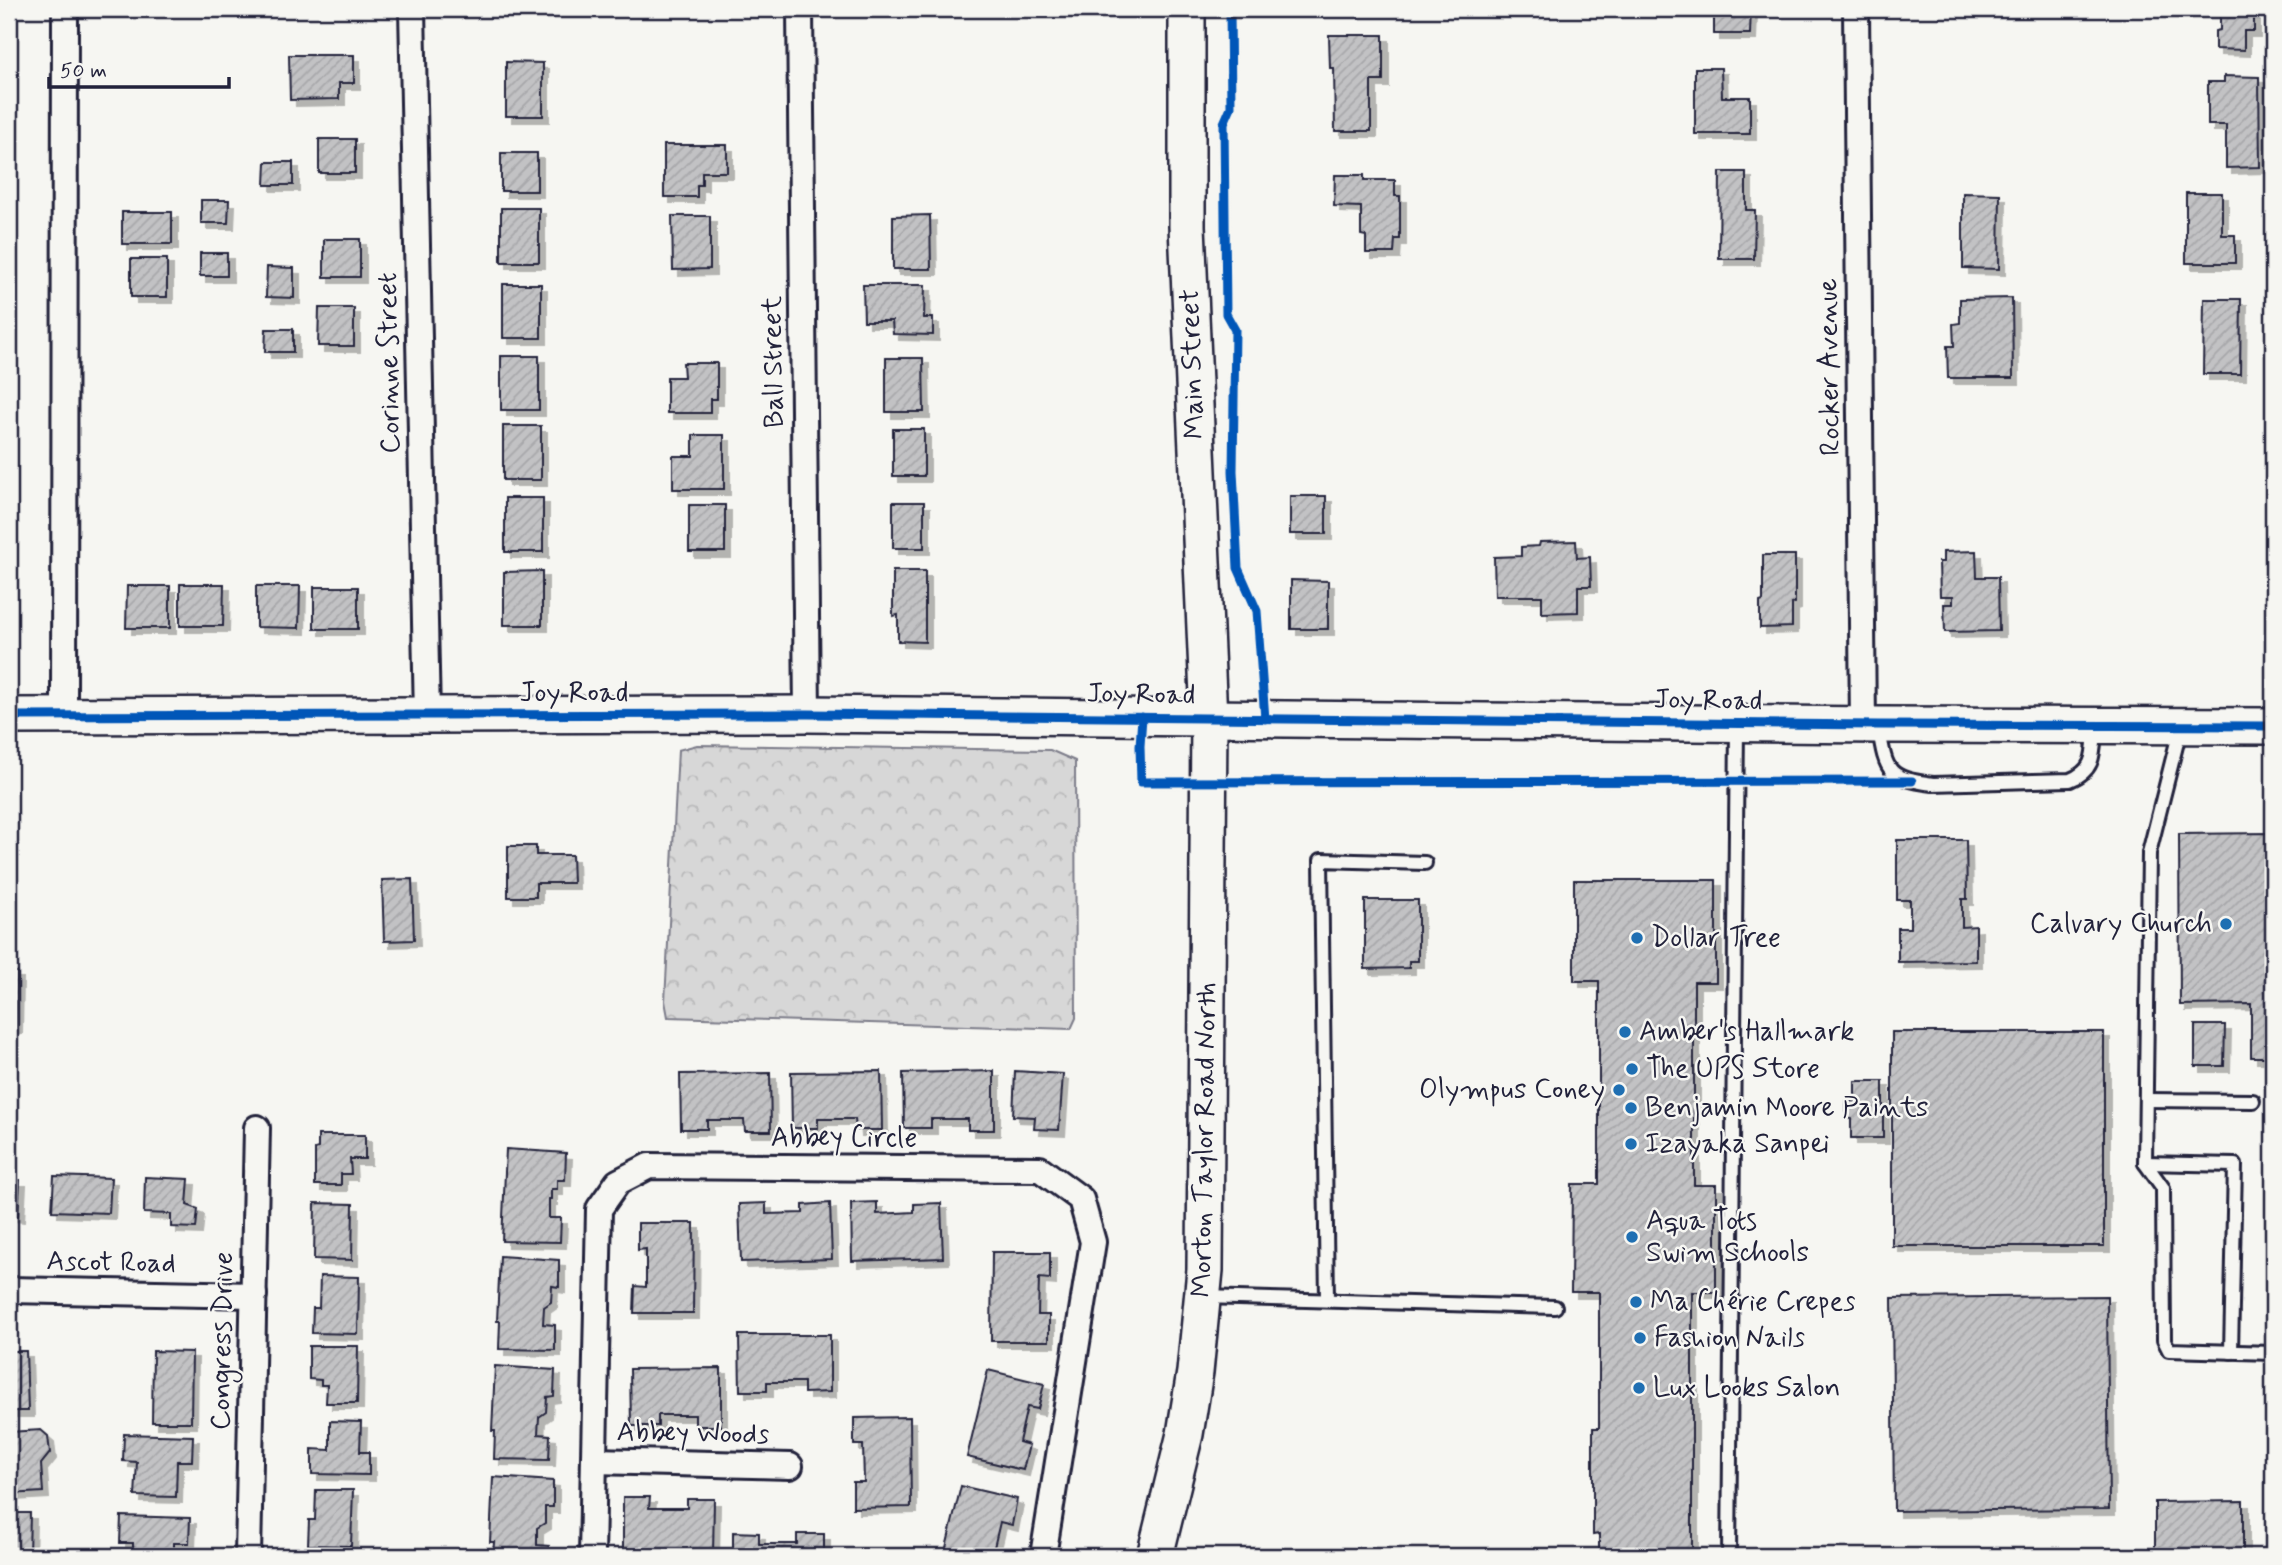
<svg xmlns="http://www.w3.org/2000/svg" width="2282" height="1565" font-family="Mynerve,sans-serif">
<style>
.forest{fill:url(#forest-crowns);stroke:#7c7c89;stroke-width:2}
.building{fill:url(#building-hatch);stroke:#22223b;stroke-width:2;filter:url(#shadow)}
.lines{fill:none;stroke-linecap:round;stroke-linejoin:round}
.lane-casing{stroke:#22223b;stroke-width:18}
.street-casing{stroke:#22223b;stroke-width:30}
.secondary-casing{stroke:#22223b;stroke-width:40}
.lane{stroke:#f6f6f2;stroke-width:12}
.street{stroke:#f6f6f2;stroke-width:24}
.secondary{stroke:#f6f6f2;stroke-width:35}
.cycleway-casing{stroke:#f6f6f2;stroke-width:13}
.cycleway{stroke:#0057b8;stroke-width:9}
.poi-dot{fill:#1f6fb2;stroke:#f6f6f2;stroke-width:2.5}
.labels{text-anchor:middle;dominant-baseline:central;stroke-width:5;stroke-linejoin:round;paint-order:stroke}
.street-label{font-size:28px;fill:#22223b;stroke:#f6f6f2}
.poi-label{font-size:28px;fill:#22223b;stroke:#f6f6f2;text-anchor:start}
</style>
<defs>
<pattern id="forest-crowns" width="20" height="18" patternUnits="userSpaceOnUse" patternTransform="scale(1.75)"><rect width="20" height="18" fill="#d7d7d7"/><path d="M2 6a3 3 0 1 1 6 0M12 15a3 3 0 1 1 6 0" fill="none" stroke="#b8b8b9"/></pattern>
<pattern id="building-hatch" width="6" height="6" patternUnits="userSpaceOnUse" patternTransform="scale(1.75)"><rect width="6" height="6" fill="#c2c2c4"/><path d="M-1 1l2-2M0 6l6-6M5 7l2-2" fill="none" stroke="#a6a6a9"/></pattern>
<filter id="shadow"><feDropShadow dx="6" dy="6" stdDeviation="0" flood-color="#0004"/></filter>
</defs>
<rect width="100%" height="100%" fill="#f6f6f2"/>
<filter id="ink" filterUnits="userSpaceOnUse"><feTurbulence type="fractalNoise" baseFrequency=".0143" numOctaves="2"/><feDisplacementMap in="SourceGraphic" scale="14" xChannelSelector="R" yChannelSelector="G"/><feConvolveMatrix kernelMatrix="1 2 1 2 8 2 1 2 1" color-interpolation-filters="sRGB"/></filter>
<g filter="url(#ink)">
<polygon class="forest" points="697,745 1050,750 1075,761 1076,1018 1071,1029 668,1017 665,1001 678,750"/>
<g class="building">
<polygon points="1714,9 1751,9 1750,34 1714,34"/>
<polygon points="2220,9 2254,9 2254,31 2244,31 2244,50 2215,49 2215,31 2220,30"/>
<polygon points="1329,35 1383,35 1383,81 1371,81 1371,131 1335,131 1334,68 1330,68"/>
<polygon points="289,55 354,55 354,83 339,83 339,99 290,100"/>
<polygon points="506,62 543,63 543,116 506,116"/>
<polygon points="1695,68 1721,68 1722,97 1750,97 1750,134 1695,134"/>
<polygon points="2224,76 2259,77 2260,167 2226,168 2226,125 2208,125 2208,82 2224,82"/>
<rect x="319" y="139" width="36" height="34"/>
<polygon points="664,145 727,145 727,172 702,172 702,185 697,185 697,197 664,197"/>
<rect x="501" y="153" width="36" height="38"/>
<polygon points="266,162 293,162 293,185 265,185"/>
<polygon points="1720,172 1746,172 1746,210 1755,210 1754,259 1719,259"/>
<polygon points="1335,175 1364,175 1364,180 1395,180 1395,196 1400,196 1400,239 1395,239 1394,253 1366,253 1366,236 1361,235 1361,207 1334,206"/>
<polygon points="1963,193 2000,194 1999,269 1963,268"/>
<polygon points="2186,193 2222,193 2222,235 2235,235 2235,263 2186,263"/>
<polygon points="201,200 229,200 228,223 201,223"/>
<rect x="501" y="208" width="38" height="54"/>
<rect x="122" y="212" width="50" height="32"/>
<polygon points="930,215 931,269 893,269 893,216"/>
<polygon points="672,216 710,216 710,269 673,270"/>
<rect x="324" y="239" width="36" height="38"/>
<rect x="200" y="253" width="27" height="23"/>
<rect x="131" y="259" width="36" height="38"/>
<polygon points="267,267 294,268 294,298 266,297"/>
<rect x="503" y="284" width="38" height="54"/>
<polygon points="863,285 925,285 924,318 933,318 933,335 893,334 892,321 864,321"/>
<polygon points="2012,298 2013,378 1948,378 1947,346 1954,346 1953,324 1960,323 1960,299"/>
<polygon points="2204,299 2241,299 2240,374 2203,374"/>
<polygon points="319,308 354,308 354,346 318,346"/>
<polygon points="266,329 293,329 293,352 265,352"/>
<rect x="501" y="356" width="38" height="54"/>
<polygon points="886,358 923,358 924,412 886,412"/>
<polygon points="683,363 717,363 717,399 710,399 710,413 667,413 667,377 684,377"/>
<rect x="503" y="426" width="38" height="54"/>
<rect x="893" y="429" width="31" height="47"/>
<polygon points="693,435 724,435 724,489 673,489 673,456 693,456"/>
<rect x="1290" y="496" width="36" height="38"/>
<rect x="505" y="498" width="38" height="54"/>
<rect x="893" y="502" width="31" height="46"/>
<rect x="689" y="505" width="36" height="47"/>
<polygon points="1576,541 1577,558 1590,557 1591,586 1578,586 1578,612 1542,613 1542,596 1495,596 1494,557 1521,556 1521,547 1539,546 1540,542"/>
<polygon points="1976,551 1977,577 1998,577 1999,631 1945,632 1944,604 1953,604 1953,596 1940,596 1939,562 1943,562 1943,552"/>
<polygon points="1763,555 1795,555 1795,603 1792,604 1792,627 1760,628 1760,602 1763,601"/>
<polygon points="542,571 542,625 504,625 504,572"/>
<polygon points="893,571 925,571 925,642 898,641 898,615 893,616"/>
<polygon points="1291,580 1328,581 1328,629 1291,629"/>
<polygon points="180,584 224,584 223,626 180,626"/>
<polygon points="127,586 170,586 170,628 126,628"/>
<polygon points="256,586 300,586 299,628 256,627"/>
<rect x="314" y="587" width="44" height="42"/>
<polygon points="2269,833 2273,845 2273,1057 2251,1057 2251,1004 2180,1005 2179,834"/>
<polygon points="1897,840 1966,840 1967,899 1962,899 1962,927 1976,926 1976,961 1898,962 1898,928 1910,928 1910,900 1897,900"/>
<polygon points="508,846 536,846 536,855 572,855 573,883 536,883 536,897 508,897"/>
<polygon points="412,879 414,940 384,941 382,880"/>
<polygon points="1574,880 1716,880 1716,982 1694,982 1694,1185 1716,1185 1716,1292 1692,1292 1692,1556 1599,1556 1599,1534 1593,1535 1593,1428 1599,1428 1599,1292 1571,1292 1572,1184 1599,1184 1599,981 1574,981"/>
<polygon points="1365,900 1418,900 1418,961 1409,961 1409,968 1365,969"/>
<polygon points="9,972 17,972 16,1028 9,1028"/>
<polygon points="2195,1025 2225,1025 2224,1066 2195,1066"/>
<rect x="1892" y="1032" width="212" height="214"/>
<polygon points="9,1053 11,1053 10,1100 9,1100"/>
<rect x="2269" y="1065" width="4" height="43"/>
<polygon points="881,1071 882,1130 856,1130 855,1119 818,1119 818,1128 792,1128 791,1072"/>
<polygon points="994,1071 994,1130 968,1130 968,1119 931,1119 931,1128 904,1128 903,1073"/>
<polygon points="1015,1071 1063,1074 1059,1130 1034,1129 1035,1117 1013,1116"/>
<polygon points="770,1073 771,1131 745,1131 744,1120 707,1120 707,1129 681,1129 680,1074"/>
<polygon points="1855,1081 1883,1081 1883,1138 1851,1138 1851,1119 1846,1118 1846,1101 1855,1101"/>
<polygon points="318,1135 365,1135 365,1159 350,1159 351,1174 341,1174 341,1185 315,1185 315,1149 318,1148"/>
<polygon points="506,1149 566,1153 565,1180 557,1180 557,1189 551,1189 551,1199 549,1199 549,1218 561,1218 560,1242 502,1241"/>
<polygon points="54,1176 111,1178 109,1213 52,1211"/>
<polygon points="145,1177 189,1179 187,1205 198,1209 196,1228 171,1227 171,1214 144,1213"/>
<polygon points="9,1180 20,1180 18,1216 9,1215"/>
<polygon points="877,1202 877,1214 914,1212 914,1204 941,1203 943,1258 852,1261 851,1203"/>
<polygon points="315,1203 353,1204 352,1260 314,1259"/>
<polygon points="766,1203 766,1214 803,1213 803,1205 830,1203 832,1259 741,1262 739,1204"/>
<polygon points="638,1223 694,1223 693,1313 634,1313 635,1286 646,1287 646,1249 638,1250"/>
<polygon points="992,1252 1050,1252 1050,1279 1039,1278 1038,1315 1049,1315 1049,1341 991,1341"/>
<polygon points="500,1256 559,1260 559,1287 552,1286 551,1302 544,1307 543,1324 555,1325 555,1350 499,1349 500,1321 497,1321"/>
<polygon points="320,1276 359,1277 358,1334 312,1333 313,1308 319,1308"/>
<polygon points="2107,1296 2109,1509 1894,1511 1892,1298"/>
<polygon points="739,1335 830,1335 830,1392 804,1393 804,1382 767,1382 767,1391 740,1391"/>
<polygon points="309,1346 358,1346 357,1403 326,1403 327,1385 321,1385 321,1380 309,1379"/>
<polygon points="9,1351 26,1351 28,1411 9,1411"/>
<polygon points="153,1351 192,1352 191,1422 152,1422"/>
<polygon points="495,1366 555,1370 554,1396 547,1397 546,1412 539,1417 538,1434 550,1435 549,1460 494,1459 495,1431 492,1431"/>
<polygon points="721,1368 721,1426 695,1426 695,1415 658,1415 658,1426 631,1426 630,1369"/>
<polygon points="988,1370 1044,1384 1038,1409 1027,1407 1019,1442 1029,1445 1023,1470 967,1457"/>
<polygon points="910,1417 911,1507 853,1508 853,1482 864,1482 863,1445 854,1445 854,1418"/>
<polygon points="330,1421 361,1422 360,1452 369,1452 369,1475 312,1474 312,1449 330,1450"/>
<polygon points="41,1430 48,1436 50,1453 41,1464 43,1492 9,1494 9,1432"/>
<polygon points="124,1434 193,1436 192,1461 177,1461 176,1497 135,1496 137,1462 123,1461"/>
<polygon points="493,1477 553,1481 553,1507 545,1507 545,1523 537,1528 537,1545 549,1546 548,1556 493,1556 494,1542 490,1542"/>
<polygon points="961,1486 1017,1499 1012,1525 1000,1522 992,1556 944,1556"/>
<polygon points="316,1490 353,1490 351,1546 308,1545 309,1520 315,1520"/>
<polygon points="623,1497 650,1497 649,1508 687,1508 687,1499 714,1499 713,1556 623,1555"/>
<polygon points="2243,1501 2243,1556 2155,1556 2155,1502"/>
<polygon points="9,1513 30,1513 29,1556 9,1556"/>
<polygon points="121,1516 190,1518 189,1543 174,1543 174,1556 133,1556 133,1543 120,1543"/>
<polygon points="733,1532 759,1533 759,1544 797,1544 797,1534 824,1534 824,1556 733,1556"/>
</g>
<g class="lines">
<defs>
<g id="lane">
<path d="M1879,729C1886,773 1888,778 1933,784L2070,780C2096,770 2093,752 2095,728"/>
<polyline points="2180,730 2149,853 2145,1163 2163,1188 2164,1340 2169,1350 2273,1353"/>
<polyline points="2146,1100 2253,1101"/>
<polyline points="2145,1163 2235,1165 2231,1352"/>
<polyline points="1204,1297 1555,1307"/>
<polyline points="1327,1300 1321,860 1425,863"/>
<polyline points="1729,1556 1737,727"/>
</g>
<g id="street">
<polyline points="412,9 427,716"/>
<polyline points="800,9 807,714"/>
<polyline points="1856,9 1863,725"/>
<polyline points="64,716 65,9"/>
<polyline points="9,1290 254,1295"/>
<polyline points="594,1461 790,1466"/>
<polyline points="248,1556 257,1128"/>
<polyline points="592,1556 599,1209 618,1182 649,1166 1040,1169 1081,1199 1093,1242 1043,1556"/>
</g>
<g id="secondary">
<polyline points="9,716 807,714 1879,725 2273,726"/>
<polyline points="1155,1556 1185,1434 1195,1372 1205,1270 1209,718 1187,226 1187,9"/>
</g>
</defs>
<use href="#lane" class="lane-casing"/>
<use href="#street" class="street-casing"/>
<use href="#secondary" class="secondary-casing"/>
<use href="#lane" class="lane"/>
<use href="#street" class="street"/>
<use href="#secondary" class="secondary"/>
<defs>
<g id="cycleway">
<polyline points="1230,9 1231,107 1224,123 1226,314 1235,330 1233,471 1238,568 1257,611 1265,719"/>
<polyline points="9,716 807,714 1879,725 2273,726"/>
<polyline points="1142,717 1140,746 1141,782 1912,781"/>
</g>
</defs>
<use href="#cycleway" class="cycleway-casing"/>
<use href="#cycleway" class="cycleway"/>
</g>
</g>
<g class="poi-dot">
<circle cx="2226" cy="924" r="7"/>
<circle cx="1637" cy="938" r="7"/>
<circle cx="1625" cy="1032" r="7"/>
<circle cx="1632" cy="1069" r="7"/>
<circle cx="1619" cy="1090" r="7"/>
<circle cx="1631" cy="1108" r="7"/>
<circle cx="1631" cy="1144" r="7"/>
<circle cx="1632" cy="1237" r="7"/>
<circle cx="1636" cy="1302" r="7"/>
<circle cx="1640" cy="1338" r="7"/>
<circle cx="1639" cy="1388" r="7"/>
</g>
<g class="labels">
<g class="street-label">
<text transform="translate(774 362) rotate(-91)">Ball Street</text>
<text transform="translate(390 363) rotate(-91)">Corinne Street</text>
<text transform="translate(1193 364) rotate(-92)">Main Street</text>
<text transform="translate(1830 367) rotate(-91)">Rocker Avenue</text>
<text x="574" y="693">Joy Road</text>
<text transform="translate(1141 695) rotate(1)">Joy Road</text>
<text transform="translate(1708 701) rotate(1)">Joy Road</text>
<text x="844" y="1138">Abbey Circle</text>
<text transform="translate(1205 1140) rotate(-89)">Morton Taylor Road North</text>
<text transform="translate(111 1263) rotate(1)">Ascot Road</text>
<text transform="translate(223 1341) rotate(-89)">Congress Drive</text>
<text transform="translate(693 1434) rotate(1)">Abbey Woods</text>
</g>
<g class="poi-label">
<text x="2212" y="924" text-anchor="end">Calvary Church</text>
<text x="1651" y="938">Dollar Tree</text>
<text x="1639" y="1032">Amber's Hallmark</text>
<text x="1646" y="1069">The UPS Store</text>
<text x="1605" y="1090" text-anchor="end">Olympus Coney</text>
<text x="1645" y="1108">Benjamin Moore Paints</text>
<text x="1645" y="1144">Izayaka Sanpei</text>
<text x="1646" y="1221">Aqua Tots<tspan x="1646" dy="32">Swim Schools</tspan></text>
<text x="1650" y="1302">Ma Chérie Crepes</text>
<text x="1654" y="1338">Fashion Nails</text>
<text x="1653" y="1388">Lux Looks Salon</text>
</g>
</g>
<rect width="2282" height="1565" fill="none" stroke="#f6f6f2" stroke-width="35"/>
<rect x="18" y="18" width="2247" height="1530" fill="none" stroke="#22223b" stroke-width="2.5" filter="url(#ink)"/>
<path d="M49 77v10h180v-10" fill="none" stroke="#22223b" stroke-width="3.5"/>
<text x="60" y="77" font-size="21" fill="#22223b" stroke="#f6f6f2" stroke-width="5" paint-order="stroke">50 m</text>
</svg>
